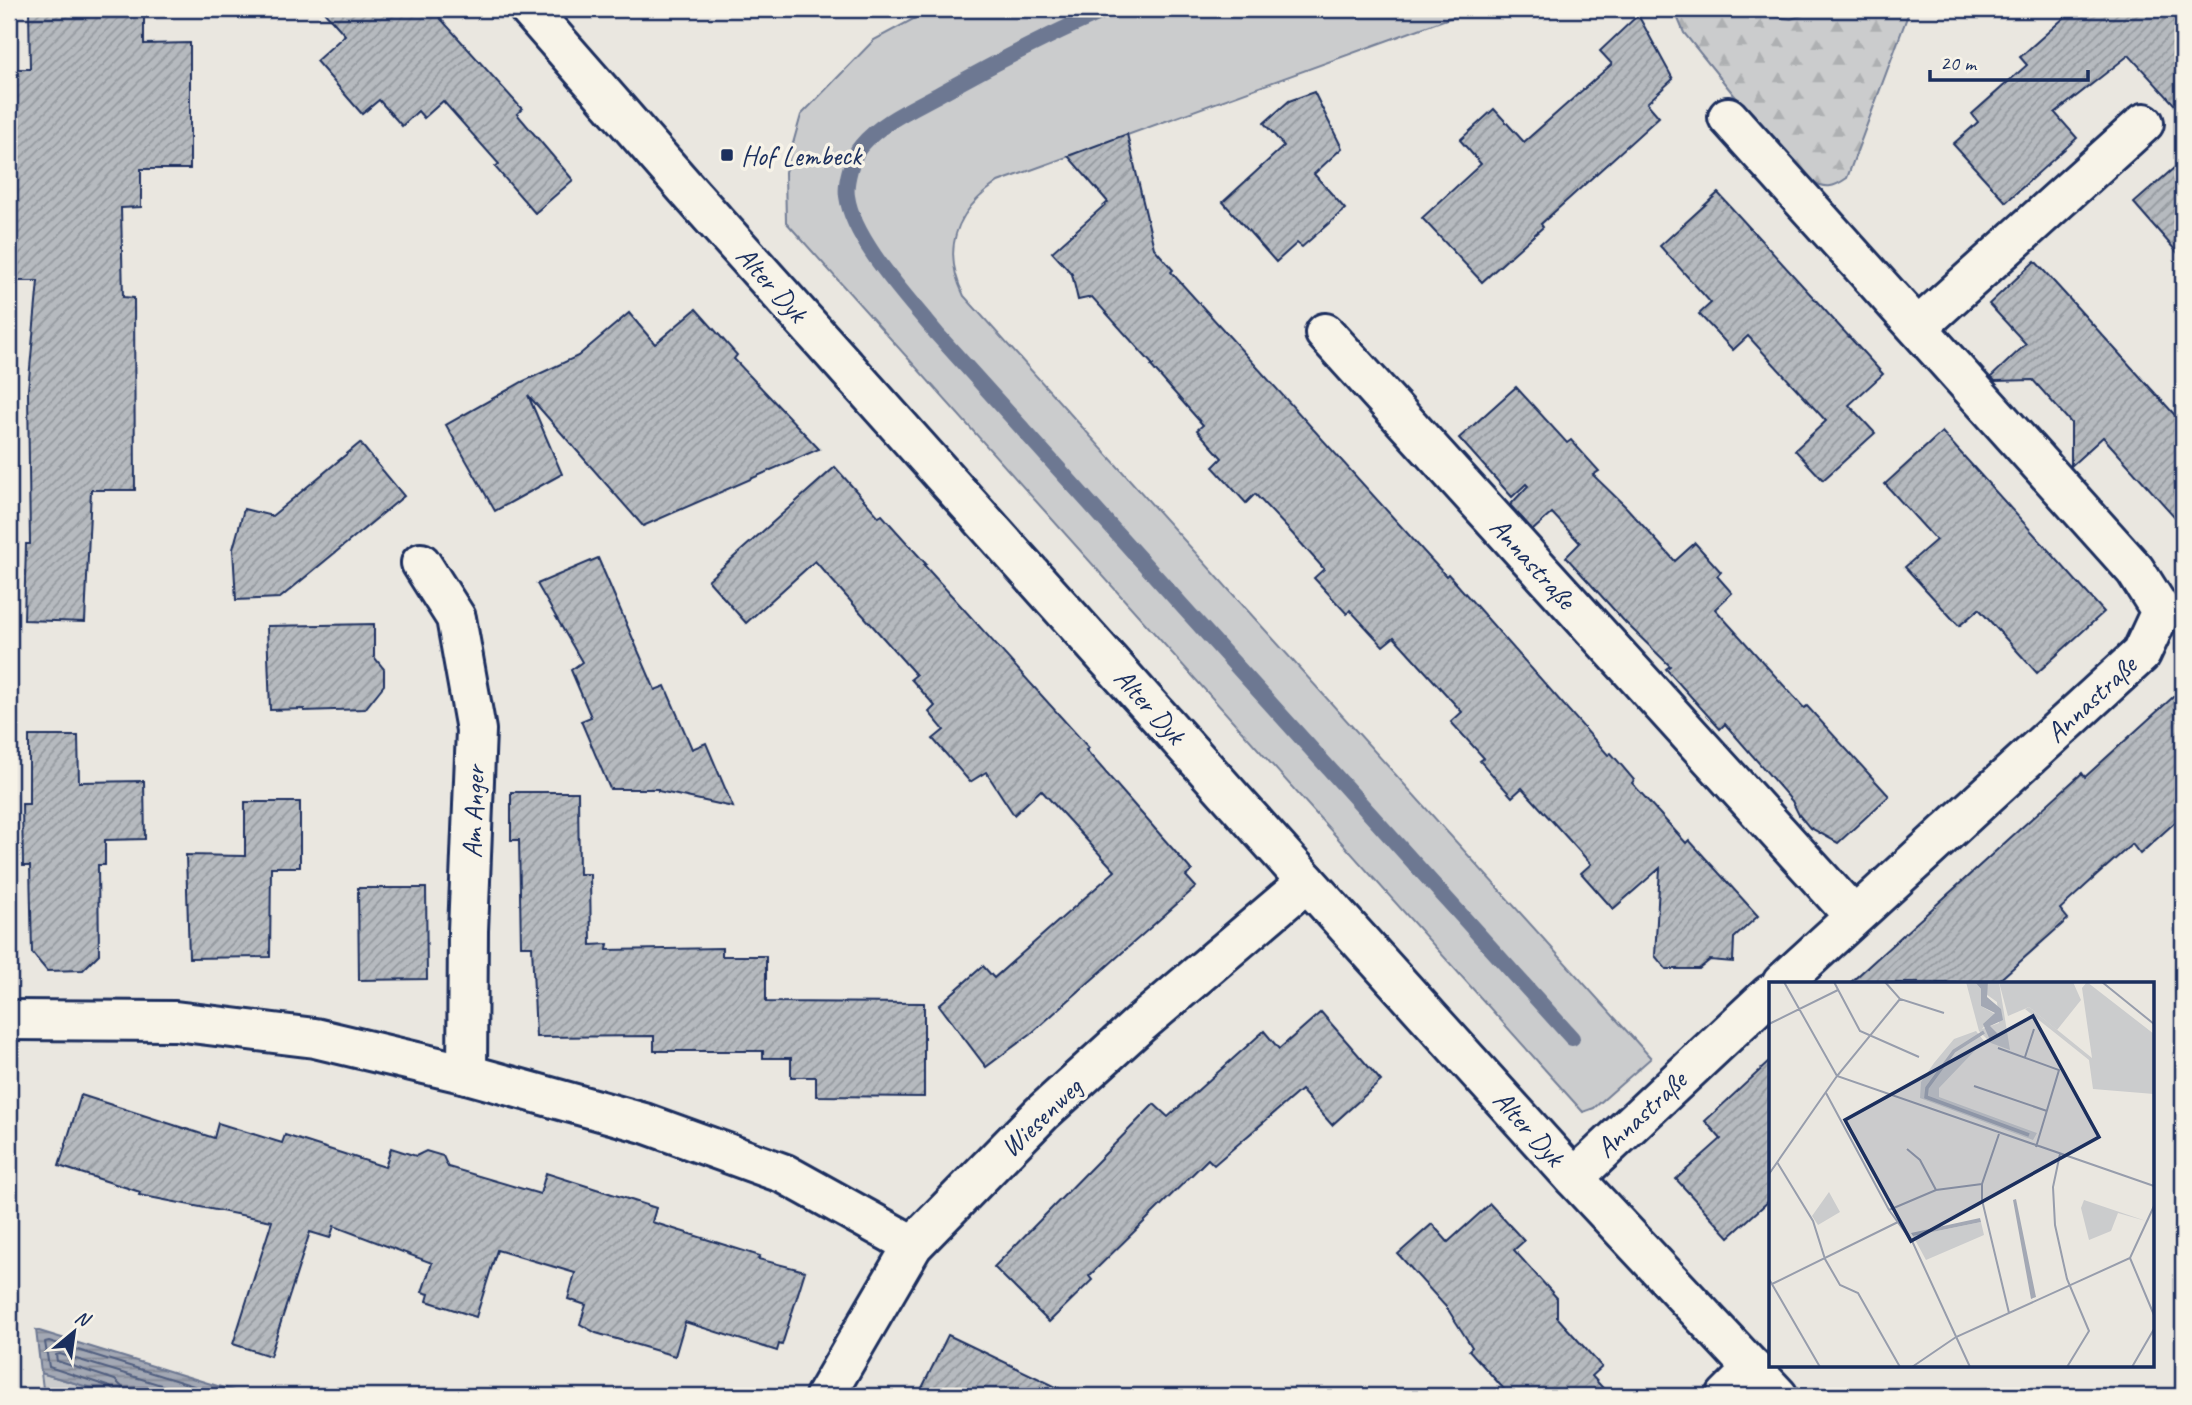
<svg xmlns="http://www.w3.org/2000/svg" width="2192" height="1405" font-family="Caveat,sans-serif">
<style>
.green{fill:#cbcccd;stroke:#737e96;stroke-width:2}
.forest{fill:url(#forest-firs);stroke:#737e96;stroke-width:2}
.water{fill:url(#water-rules);stroke:#6d7892;stroke-width:2}
.lines{fill:none;stroke-linecap:round;stroke-linejoin:round}
.shore{stroke:#515f80;stroke-width:2}
.stream{stroke:#6d7892;stroke-width:16}
.building{fill:url(#building-hatch);stroke:#1b2f5e;stroke-width:2}
.minor-casing{stroke:#1b2f5e;stroke-width:44}
.minor{stroke:#f7f3e8;stroke-width:38}
.poi-dot{fill:#1b2f5e;stroke:#f7f3e8;stroke-width:2.5}
.labels{text-anchor:middle;dominant-baseline:central;stroke-width:7;stroke-linejoin:round;paint-order:stroke}
.poi-label{font-size:28px;fill:#1b2f5e;stroke:#f7f3e8;text-anchor:start}
.street-label{font-size:28px;fill:#1b2f5e;stroke:#f7f3e8}
.inset-river{fill:none;stroke:#a3a8b4;stroke-width:3.5}
.inset-road{fill:none;stroke:#979dac;stroke-width:2}
.view{fill:#1b2f5e;fill-opacity:0.15;stroke:#1b2f5e;stroke-width:3.5}
.inset-edge{fill:none;stroke:#1b2f5e;stroke-width:3.5}
</style>
<defs>
<pattern id="forest-firs" width="22" height="20" patternUnits="userSpaceOnUse" patternTransform="scale(1.75)"><rect width="22" height="20" fill="#cbcccd"/><path d="M5 1l3.5 6h-7zM16 11l3.5 6h-7z" fill="#aeb0b2"/></pattern>
<pattern id="water-rules" width="6" height="5" patternUnits="userSpaceOnUse" patternTransform="scale(1.75)"><rect width="6" height="5" fill="#a3a8b4"/><path d="M0 2.5h6" fill="none" stroke="#848996"/></pattern>
<pattern id="building-hatch" width="6" height="6" patternUnits="userSpaceOnUse" patternTransform="scale(1.75)"><rect width="6" height="6" fill="#b6babf"/><path d="M-1 1l2-2M0 6l6-6M5 7l2-2" fill="none" stroke="#93989e"/></pattern>
</defs>
<rect width="100%" height="100%" fill="#eae7e0"/>
<filter id="ink" filterUnits="userSpaceOnUse"><feTurbulence type="fractalNoise" baseFrequency=".0143" numOctaves="2"/><feDisplacementMap in="SourceGraphic" scale="14" xChannelSelector="R" yChannelSelector="G"/><feConvolveMatrix kernelMatrix="1 2 1 2 8 2 1 2 1" color-interpolation-filters="sRGB"/></filter>
<g filter="url(#ink)">
<g class="green">
<path d="M932,9H1474L998,182C956,211 941,249 964,296L1651,1058L1594,1108L1583,1112L786,222L785,172L801,115L874,40Z"/>
<polygon points="41,1373 118,1396 44,1396"/>
</g>
<path class="forest" d="M1674,9H1724L1791,19L1803,15L1808,9H1910L1847,178C1833,188 1826,189 1811,181L1734,95L1684,33Z"/>
<polygon class="water" points="36,1330 250,1396 118,1396 41,1373"/>
<g class="lines">
<g class="shore">
<polyline points="115,1396 114,1391 110,1387 49,1367 45,1342 49,1341 226,1396"/>
<polyline points="124,1396 122,1387 115,1380 57,1361 56,1355 60,1354 197,1396"/>
</g>
<path class="stream" d="M1109,9C1051,33 995,63 941,93C914,108 881,122 861,146C852,156 845,183 847,196C853,241 909,299 937,334L1572,1038"/>
</g>
<g class="building">
<polygon points="29,9 144,9 144,44 190,43 190,169 141,169 141,207 121,208 123,297 134,298 135,490 91,490 85,622 24,620 26,544 30,544 28,390 38,281 9,281 9,69 30,69"/>
<polygon points="322,9 432,9 522,109 517,114 573,180 535,213 495,167 499,164 443,101 424,118 418,111 402,126 379,100 362,114 316,61 345,35"/>
<polygon points="2074,9 2183,9 2183,114 2129,55 2055,113 2077,138 2006,202 1953,144 1978,122 1972,114 2027,65 2020,57"/>
<polygon points="1638,15 1673,79 1647,103 1659,117 1541,224 1543,227 1482,282 1422,218 1481,164 1460,140 1494,109 1524,142 1612,64 1600,51"/>
<polygon points="1314,92 1342,148 1314,174 1345,209 1302,247 1297,243 1276,262 1223,202 1284,146 1264,123 1289,101"/>
<polygon points="1127,134 1154,248 1173,270 1171,272 1446,576 1448,574 1608,755 1611,753 1634,780 1632,783 1686,843 1689,840 1758,916 1734,938 1733,962 1710,960 1699,969 1666,969 1655,956 1660,868 1613,909 1581,873 1591,864 1522,788 1512,797 1480,761 1484,758 1451,722 1462,712 1394,637 1383,646 1350,610 1347,614 1314,578 1324,569 1290,531 1255,494 1246,503 1213,467 1222,458 1197,430 1203,425 1151,366 1153,365 1092,297 1078,300 1072,274 1052,252 1108,202 1068,156"/>
<polygon points="2183,160 2183,259 2134,203"/>
<polygon points="1718,193 1883,374 1849,405 1875,433 1823,480 1795,450 1826,421 1748,336 1733,350 1699,314 1711,303 1660,246"/>
<polygon points="2035,261 2183,424 2183,526 2103,437 2071,466 2071,423 2033,380 1995,381 1991,377 2026,344 1989,304"/>
<polygon points="696,309 737,355 734,359 819,449 643,526 528,395 562,474 495,511 446,425 522,382 578,356 629,313 655,344"/>
<polygon points="1516,387 1567,443 1571,440 1599,471 1593,475 1626,507 1675,561 1695,543 1721,572 1717,576 1732,593 1715,609 1804,708 1807,706 1889,796 1838,843 1809,827 1799,815 1792,801 1725,724 1720,729 1666,669 1670,666 1625,622 1566,557 1580,543 1552,513 1533,530 1510,505 1528,486 1526,484 1512,497 1459,438"/>
<polygon points="1942,432 2104,612 2037,673 1979,609 1959,626 1905,567 1936,540 1885,484"/>
<polygon points="360,443 404,496 280,598 236,600 233,549 244,509 272,516"/>
<polygon points="835,467 879,517 882,515 926,564 924,565 1089,748 1086,750 1192,871 1186,876 1196,887 1033,1032 986,1067 939,1005 983,966 994,978 1115,871 1041,790 1014,815 986,772 970,782 933,739 944,730 929,712 935,706 911,679 916,675 815,561 746,623 708,580"/>
<polygon points="598,558 655,690 665,686 692,749 706,743 733,807 658,791 658,789 610,789 581,721 591,717 571,670 582,662 537,584"/>
<polygon points="374,624 374,657 384,669 384,685 365,709 304,711 304,709 270,710 267,626"/>
<polygon points="2183,688 2183,815 2140,854 2132,844 2094,878 2060,909 2068,919 1996,983 1850,983 2082,773 2085,777"/>
<polygon points="29,736 78,736 79,782 144,781 145,839 105,840 105,865 98,865 99,954 83,970 47,971 32,953 30,866 23,866 22,804 29,804"/>
<polygon points="511,792 578,792 579,874 590,874 591,945 608,944 607,950 722,948 722,956 766,956 766,1002 924,1003 924,1097 816,1096 816,1077 791,1077 791,1058 763,1058 763,1051 654,1051 654,1036 536,1037 532,946 521,946 519,840 511,840"/>
<polygon points="245,802 300,802 300,867 271,867 270,957 189,958 186,855 245,856"/>
<polygon points="358,888 426,888 427,979 359,980"/>
<polygon points="1321,1012 1381,1081 1332,1125 1301,1090 1214,1165 1208,1159 1089,1276 1092,1280 1049,1322 994,1267 1154,1104 1168,1117 1264,1031 1279,1049"/>
<polygon points="1770,1061 1770,1200 1729,1237 1676,1179 1721,1139 1705,1121"/>
<polygon points="81,1095 214,1138 218,1123 282,1143 285,1135 385,1167 391,1148 416,1156 426,1151 443,1156 448,1167 540,1194 546,1173 656,1208 652,1222 760,1256 758,1259 805,1271 782,1345 779,1344 777,1351 685,1322 675,1356 596,1333 580,1324 586,1305 568,1299 575,1273 497,1250 476,1317 427,1301 429,1294 422,1292 432,1263 334,1226 330,1238 310,1232 270,1356 233,1344 272,1221 139,1195 140,1192 59,1166"/>
<polygon points="1490,1204 1524,1241 1514,1250 1557,1298 1557,1317 1602,1367 1592,1376 1610,1396 1510,1396 1469,1350 1472,1347 1447,1308 1398,1254 1432,1224 1448,1242"/>
<polygon points="948,1335 1075,1396 918,1396"/>
</g>
<g class="lines">
<defs>
<g id="minor">
<polyline points="529,9 690,193 1307,882 1574,1178 1778,1396"/>
<polyline points="1728,117 2135,570 2161,611 2141,654 1782,983"/>
<polyline points="1918,327 2144,123"/>
<polyline points="1325,333 1854,916"/>
<polyline points="421,563 456,618 476,730 468,931 467,1074"/>
<polyline points="9,1020 175,1021 315,1038 467,1074 644,1123 785,1174 913,1245"/>
<polyline points="1574,1178 1770,994"/>
<polyline points="825,1396 913,1245 1042,1113 1140,1024 1307,882"/>
<polyline points="1726,1396 1753,1369"/>
</g>
</defs>
<use href="#minor" class="minor-casing"/>
<use href="#minor" class="minor"/>
</g>
</g>
<rect class="poi-dot" x="720" y="148" width="14" height="14" rx="3.5"/>
<g class="labels">
<g class="poi-label">
<text x="741" y="155">Hof Lembeck</text>
</g>
<g class="street-label">
<text transform="translate(772 284) rotate(48)">Alter Dyk</text>
<text transform="translate(1533 563) rotate(48)">Annastraße</text>
<text transform="translate(2091 699) rotate(-43)">Annastraße</text>
<text transform="translate(1150 706) rotate(48)">Alter Dyk</text>
<text transform="translate(473 812) rotate(-88)">Am Anger</text>
<text transform="translate(1641 1114) rotate(-43)">Annastraße</text>
<text transform="translate(1041 1117) rotate(-44)">Wiesenweg</text>
<text transform="translate(1529 1128) rotate(48)">Alter Dyk</text>
</g>
</g>
<g transform="translate(1769 982)">
<rect width="385" height="385" fill="#eae7e0"/>
<path d="M230,0H304L312,18L288,48L260,25L239,34ZM207,49L215,59L170,106V115L268,151L264,158L151,116L152,100L165,81L185,57ZM60,210L71,230L49,243L43,234ZM315,218L377,239L349,231L342,249L320,258L312,226ZM212,240L215,253L157,278L144,254Z" fill="#cbcccd"/>
<path d="M197,0H206L212,7V24L226,32L213,47L230,41L228,20L217,12L219,0H230L241,68L222,61L210,49ZM318,0L385,52V112L324,107L320,78L256,27L260,25L323,76L313,6Z" fill="#cbcccd"/>
<path d="M206,0H219L218,15L232,27L234,38L221,44L231,54L221,58L214,42L226,31L212,24V7ZM247,217L267,315L262,317L244,218ZM211,236L212,240L144,254L142,251Z" fill="#a3a8b4"/>
<path class="inset-river" d="M215,50L185,69L158,106L157,115L260,153"/>
<path class="inset-road" d="M15,0L68,94L385,204M65,0L91,49L150,75M116,0L131,17L175,31M333,0L385,42M0,42L69,8M229,66L290,88L267,165M256,75L265,47M205,104L278,129M57,111L120,228L144,261L201,385M230,152L213,202V218L240,331M138,167L151,178L167,208M291,172L284,205L286,243L298,297L320,349L298,385M8,180L44,239L56,277L71,303L89,311L131,385M0,192L68,94L131,17M120,228L167,208L213,202M361,276L385,333M0,297L51,385M3,302L129,240M143,385L187,355L361,276L385,224M363,385L385,347"/>
<path class="view" d="M264,34L330,155L142,259L76,138Z"/>
<rect width="385" height="385" class="inset-edge"/>
</g>
<rect width="2192" height="1405" fill="none" stroke="#f7f3e8" stroke-width="35"/>
<rect x="18" y="18" width="2157" height="1370" fill="none" stroke="#1b2f5e" stroke-width="2.5" filter="url(#ink)"/>
<g transform="translate(74 1332) rotate(29)" stroke="#f7f3e8" stroke-width="5" paint-order="stroke">
<path d="M0-5L12 26L0 18L-12 26Z" fill="#1b2f5e"/>
<text y="-10" font-size="19" font-weight="bold" text-anchor="middle" fill="#1b2f5e">N</text>
</g>
<path d="M1930 70v10h158v-10" fill="none" stroke="#1b2f5e" stroke-width="3.5"/>
<text x="1940" y="70" font-size="21" fill="#1b2f5e" stroke="#f7f3e8" stroke-width="5" paint-order="stroke">20 m</text>
</svg>
